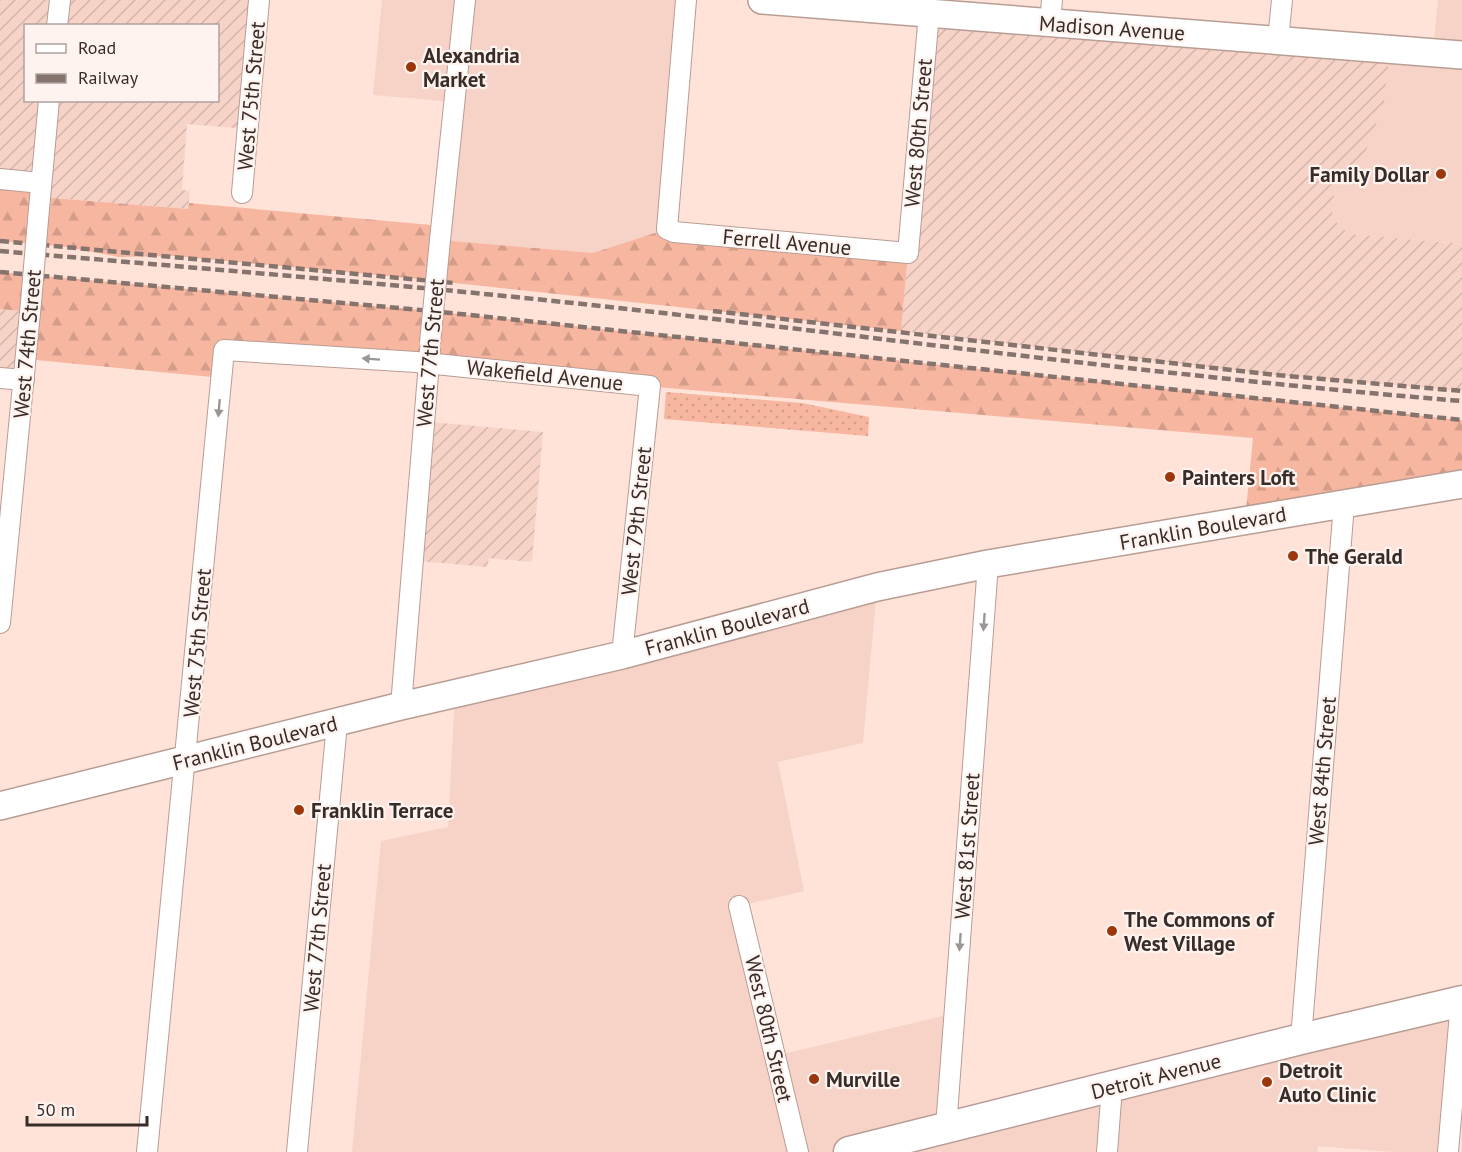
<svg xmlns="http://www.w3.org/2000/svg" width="1462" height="1152" font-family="'PT Sans',sans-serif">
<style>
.built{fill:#f7d3c7}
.industrial{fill:url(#industrial-furrows);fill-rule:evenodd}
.grass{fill:url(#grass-dots)}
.forest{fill:url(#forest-firs)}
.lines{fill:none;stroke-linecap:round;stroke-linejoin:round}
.street-casing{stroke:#b89d94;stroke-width:22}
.secondary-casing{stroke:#b89d94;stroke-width:30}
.primary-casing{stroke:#b89d94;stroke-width:33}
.street{stroke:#fff;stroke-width:20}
.secondary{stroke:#fff;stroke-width:27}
.primary{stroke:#fff;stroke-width:30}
.rail{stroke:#85736d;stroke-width:4.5;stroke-dasharray:9 4.5;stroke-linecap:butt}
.street-bridge-casing{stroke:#b89d94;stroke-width:22;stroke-linecap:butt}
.street-bridge{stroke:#fff;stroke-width:20}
.oneway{fill:#9b9694}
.poi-dot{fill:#9c370c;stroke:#fff3ef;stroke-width:2}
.labels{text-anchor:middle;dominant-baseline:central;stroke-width:4.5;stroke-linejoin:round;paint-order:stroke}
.street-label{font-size:21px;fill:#372c28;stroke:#fff3ef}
.poi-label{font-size:21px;font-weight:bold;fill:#372c28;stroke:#fff3ef;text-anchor:start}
</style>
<defs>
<pattern id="industrial-furrows" width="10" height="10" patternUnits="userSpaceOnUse" patternTransform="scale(1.5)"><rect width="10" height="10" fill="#f7d3c7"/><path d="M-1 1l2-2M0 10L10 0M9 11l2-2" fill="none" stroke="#d4b5ab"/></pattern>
<pattern id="grass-dots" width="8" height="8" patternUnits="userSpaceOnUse" patternTransform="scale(1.5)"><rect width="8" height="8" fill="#f7b6a0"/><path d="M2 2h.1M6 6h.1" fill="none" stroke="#d49d8a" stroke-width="1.8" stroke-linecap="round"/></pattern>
<pattern id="forest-firs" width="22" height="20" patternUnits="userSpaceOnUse" patternTransform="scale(1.5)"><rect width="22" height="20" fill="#f7b6a0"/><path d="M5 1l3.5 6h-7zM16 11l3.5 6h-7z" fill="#d49d8a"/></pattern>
</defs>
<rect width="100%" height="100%" fill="#ffe2d8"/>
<g class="built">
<polygon points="382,0 686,0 667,229 594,253 440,240 455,102 373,95"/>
<polygon points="1438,0 1462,0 1462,244 1348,234 1332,218 1335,180 1390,48 1433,51"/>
<polygon points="877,587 863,743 778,762 804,891 739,906 775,1056 955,1013 946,1127 1462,1001 1462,1108 1452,1107 1448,1152 1393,1152 1318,1146 1317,1152 352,1152 381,841 448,827 455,694"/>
</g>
<g class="industrial">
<path d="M0,0H259L248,129L187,124L182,190L190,191L188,209L40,197L0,179ZM26,26H218V100H26Z"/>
<polygon points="929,13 1390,48 1384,103 1359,169 1335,180 1332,218 1349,234 1462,244 1462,391 1276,375 901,331"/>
<polygon points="0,309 30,312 24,380 0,378"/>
<polygon points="431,422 543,432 532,562 489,558 487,567 419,561"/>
</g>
<polygon class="grass" points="666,392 802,403 869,417 868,436 664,419"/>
<g class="forest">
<polygon points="0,179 41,183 40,197 188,209 189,203 442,226 441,240 593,253 667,229 908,253 901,331 409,278 174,256 119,257 67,247 0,241"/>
<polygon points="0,272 432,311 1462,420 1462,484 1245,521 1253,438 225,350 222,378 26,359 30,312 0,309"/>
</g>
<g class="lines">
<defs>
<g id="street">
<polyline points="686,0 667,229 674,232 908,253 929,13"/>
<polyline points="1050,24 1052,0"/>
<polyline points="57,26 60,0"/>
<polyline points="1278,40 1282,0"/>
<polyline points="0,179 41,183"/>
<polyline points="242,193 259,0"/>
<polyline points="38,220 49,100"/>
<polyline points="440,240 465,0"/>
<polyline points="0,378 24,380"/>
<polyline points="0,623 31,302"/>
<polyline points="401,706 430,350"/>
<polyline points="739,906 798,1152"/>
<polyline points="1301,1039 1344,504"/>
<polyline points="946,1128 988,564"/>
<polyline points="147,1152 224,350 416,362 650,386 622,655"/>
<polyline points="297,1152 337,723"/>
<polyline points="1107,1152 1112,1087"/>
<polyline points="1448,1152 1461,1001"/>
</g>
<g id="secondary">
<polyline points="762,0 1462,55"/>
<polyline points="0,806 401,706 622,655 877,587 988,564 1462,484"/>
</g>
<polyline id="primary" points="849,1152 1301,1039 1462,1001"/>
</defs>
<use href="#street" class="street-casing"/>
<use href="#secondary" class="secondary-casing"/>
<use href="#primary" class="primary-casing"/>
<use href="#street" class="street"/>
<use href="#secondary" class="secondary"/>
<use href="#primary" class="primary"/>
<g class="rail">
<polyline points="0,241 454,283"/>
<path d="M0,251C218,270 437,287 654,312C923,343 1192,379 1462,401"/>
<polyline points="0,272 432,311 1462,420"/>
<polyline points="713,311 1276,375 1462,391"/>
</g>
<defs>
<g id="street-bridge">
<polyline points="31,302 38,220"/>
<polyline points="430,343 440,240"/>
</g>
</defs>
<use href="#street-bridge" class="street-bridge-casing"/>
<use href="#street-bridge" class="street-bridge"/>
</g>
<defs><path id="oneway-solid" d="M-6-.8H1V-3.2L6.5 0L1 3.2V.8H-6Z" transform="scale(1.5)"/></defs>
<g class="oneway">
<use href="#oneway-solid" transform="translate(371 359) rotate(-176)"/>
<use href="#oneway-solid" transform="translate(219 408) rotate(95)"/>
<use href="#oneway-solid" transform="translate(984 622) rotate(94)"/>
<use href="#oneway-solid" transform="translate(960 942) rotate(94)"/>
</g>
<g class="poi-dot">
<circle cx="411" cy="67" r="6"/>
<circle cx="1441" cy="174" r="6"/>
<circle cx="1170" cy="477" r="6"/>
<circle cx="1293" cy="556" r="6"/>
<circle cx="299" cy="810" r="6"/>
<circle cx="1112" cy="931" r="6"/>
<circle cx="814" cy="1079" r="6"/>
<circle cx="1267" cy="1082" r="6"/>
</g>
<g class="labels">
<g class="street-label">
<text transform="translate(1112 28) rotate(4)">Madison Avenue</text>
<text transform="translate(251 96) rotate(-85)">West 75th Street</text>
<text transform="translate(918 133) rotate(-85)">West 80th Street</text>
<text transform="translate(787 242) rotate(5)">Ferrell Avenue</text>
<text transform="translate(27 344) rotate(-85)">West 74th Street</text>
<text transform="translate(430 353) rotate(-85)">West 77th Street</text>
<text transform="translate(545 375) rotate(6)">Wakefield Avenue</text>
<text transform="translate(636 521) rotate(-84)">West 79th Street</text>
<text transform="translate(1203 528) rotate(-10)">Franklin Boulevard</text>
<text transform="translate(727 627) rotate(-15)">Franklin Boulevard</text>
<text transform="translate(197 643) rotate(-85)">West 75th Street</text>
<text transform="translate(255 743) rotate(-14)">Franklin Boulevard</text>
<text transform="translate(1322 771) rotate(-85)">West 84th Street</text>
<text transform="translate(967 846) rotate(-86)">West 81st Street</text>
<text transform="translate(317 938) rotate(-85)">West 77th Street</text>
<text transform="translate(769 1029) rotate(77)">West 80th Street</text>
<text transform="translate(1156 1076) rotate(-14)">Detroit Avenue</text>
</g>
<g class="poi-label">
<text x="423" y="55">Alexandria<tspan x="423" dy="24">Market</tspan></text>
<text x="1429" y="174" text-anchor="end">Family Dollar</text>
<text x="1182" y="477">Painters Loft</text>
<text x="1305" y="556">The Gerald</text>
<text x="311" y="810">Franklin Terrace</text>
<text x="1124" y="919">The Commons of<tspan x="1124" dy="24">West Village</tspan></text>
<text x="1279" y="1070">Detroit<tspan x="1279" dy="24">Auto Clinic</tspan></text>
<text x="826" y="1079">Murville</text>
</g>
</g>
<rect x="24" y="24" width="195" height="78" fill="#fff3ef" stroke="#afa39f" stroke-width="1.5"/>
<rect x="36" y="44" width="30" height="9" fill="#ffffff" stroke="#afa39f" stroke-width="1.5"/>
<text x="78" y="54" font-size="18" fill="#372c28">Road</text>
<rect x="36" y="74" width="30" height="9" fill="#85736d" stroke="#afa39f" stroke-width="1.5"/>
<text x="78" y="84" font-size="18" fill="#372c28">Railway</text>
<path d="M27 1116v9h120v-9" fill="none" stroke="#372c28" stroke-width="3"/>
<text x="36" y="1116" font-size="18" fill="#372c28" stroke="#fff3ef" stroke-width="4.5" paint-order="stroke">50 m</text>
</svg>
